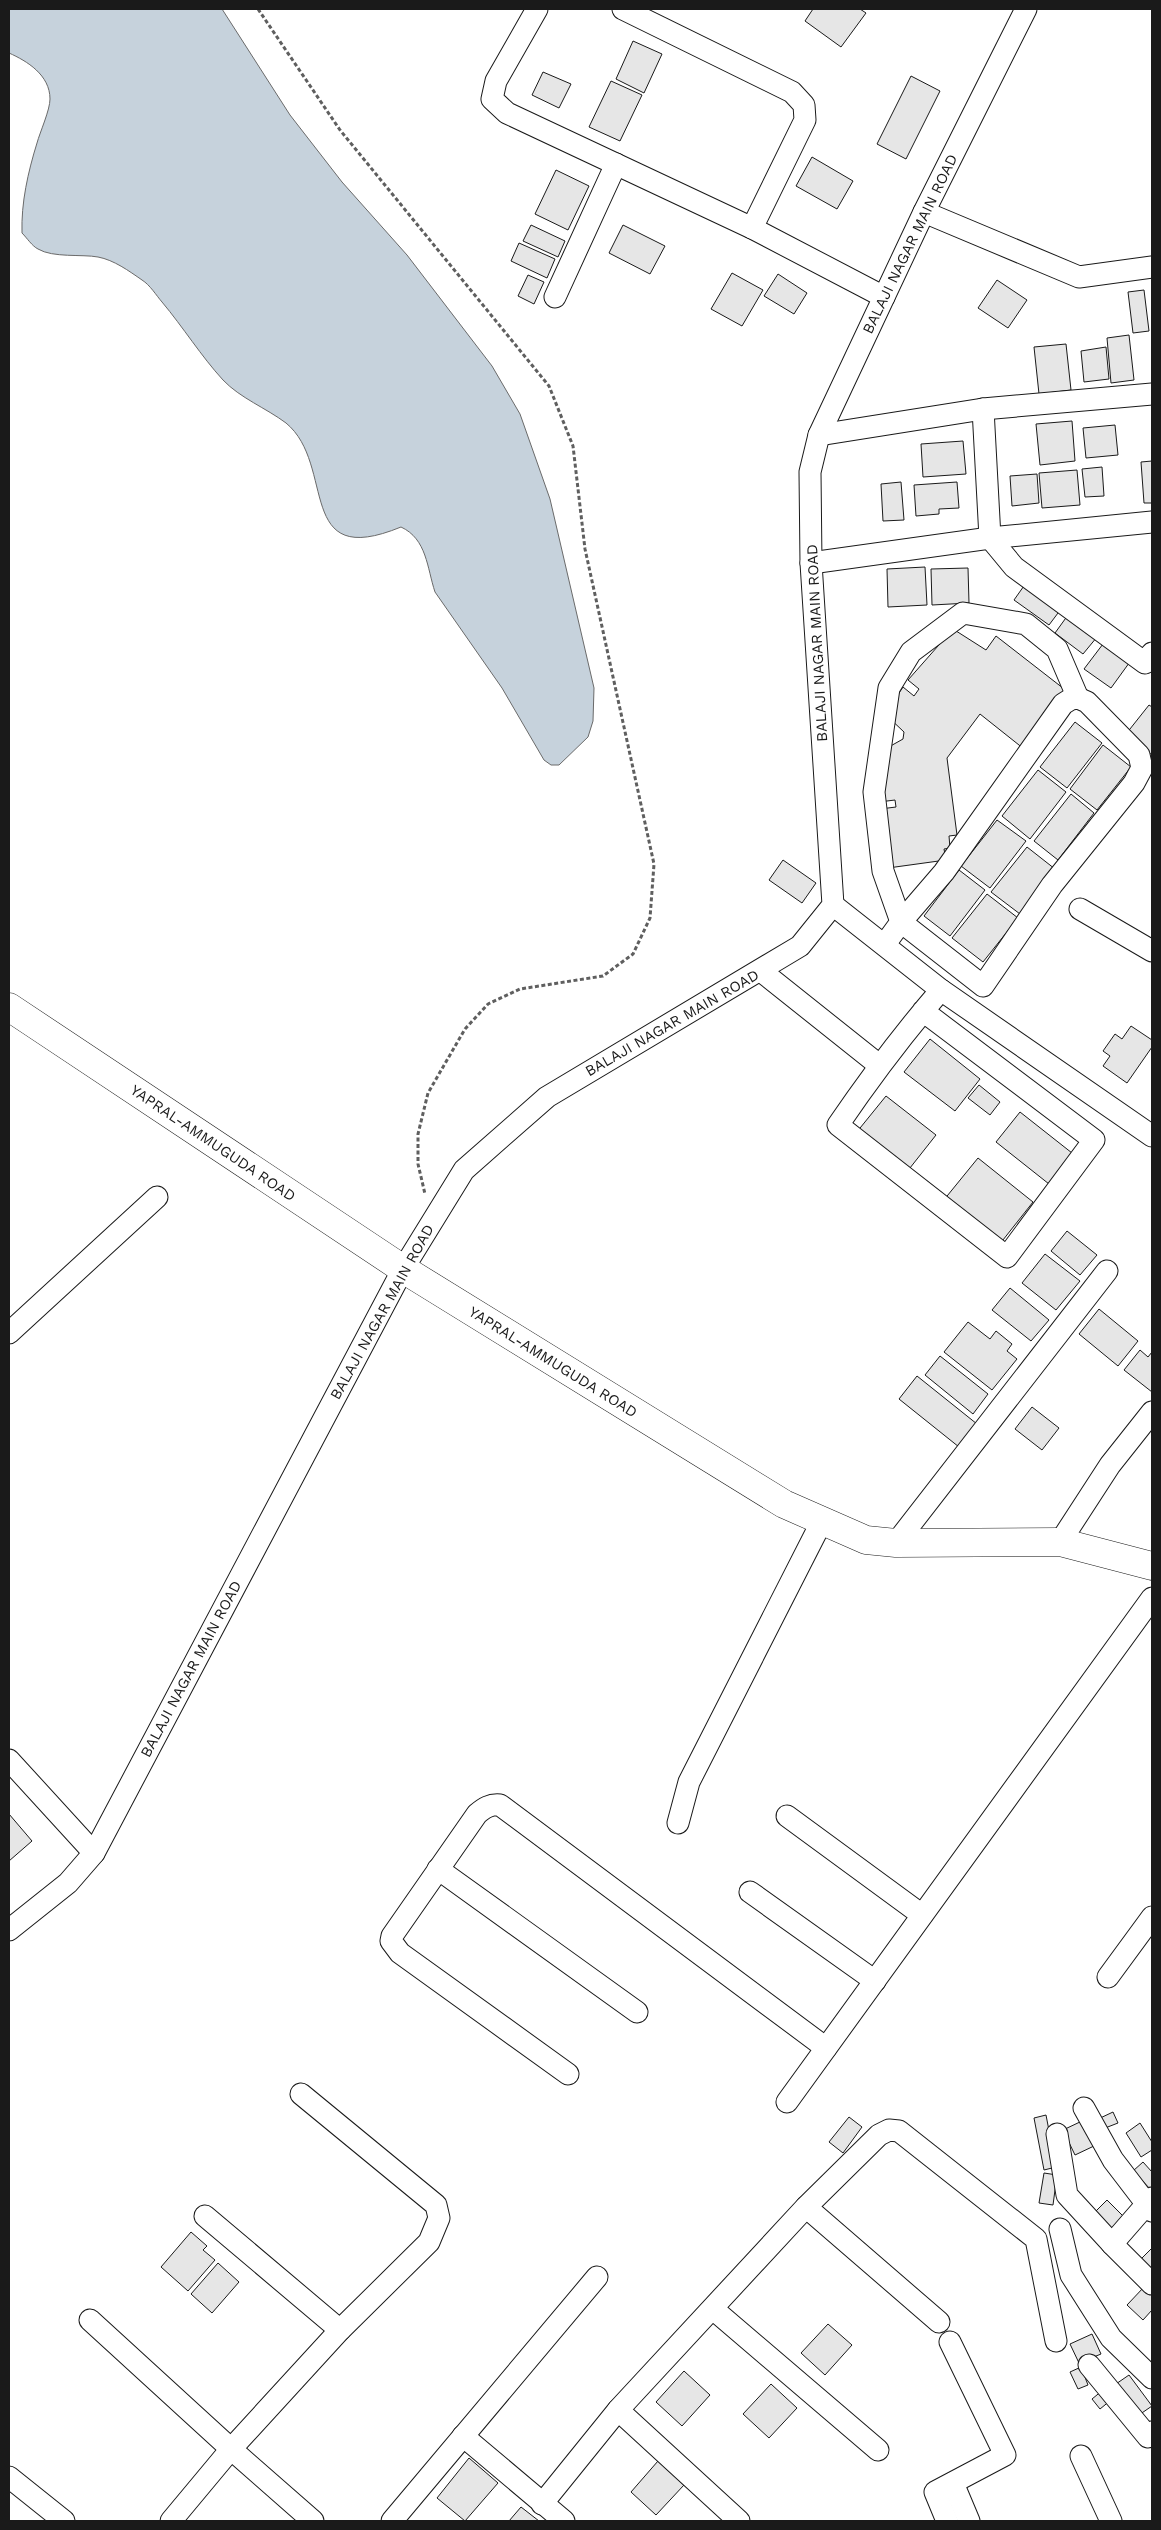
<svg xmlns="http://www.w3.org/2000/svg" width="1161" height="2530" font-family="'Work Sans',sans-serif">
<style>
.water{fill:#c6d2dc;stroke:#6a6a6a}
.building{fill:#e6e6e6;stroke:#1a1a1a}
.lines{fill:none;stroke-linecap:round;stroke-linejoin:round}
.minor-casing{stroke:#1a1a1a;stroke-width:23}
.major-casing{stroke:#1a1a1a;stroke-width:29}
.path{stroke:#5f5f5f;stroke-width:3;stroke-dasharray:4 2.5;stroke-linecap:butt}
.minor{stroke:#fff;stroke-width:21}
.major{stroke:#fff;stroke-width:28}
.labels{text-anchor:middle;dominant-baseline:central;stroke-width:4;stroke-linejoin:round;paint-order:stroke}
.street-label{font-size:15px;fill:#1a1a1a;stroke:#fff}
</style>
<rect width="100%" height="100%" fill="#fff"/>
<path class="water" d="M9,9H222L290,115L342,182L407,255L492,366L520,414L550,499L594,688L593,721L588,737L559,765H551L544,760L502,688L435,592C427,568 427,539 401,527C294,571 337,465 286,423C266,408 240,398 223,380C201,356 183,327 162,302C156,295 150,285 142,280C129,271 114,260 98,257C82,254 53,258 38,249C32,246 27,238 22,233C21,203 28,172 37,143C40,132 50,110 50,99C50,75 27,61 9,53Z"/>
<g class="building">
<polygon points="813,9 860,9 866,13 841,47 805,21"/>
<polygon points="633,41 662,54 644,93 616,79"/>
<polygon points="543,72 571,84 559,108 532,95"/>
<polygon points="911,76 940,91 906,159 877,144"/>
<polygon points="611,81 642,95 620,141 589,127"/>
<polygon points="812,157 853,181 837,209 796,186"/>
<polygon points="556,170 589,186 568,230 535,214"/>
<polygon points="531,225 565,241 558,257 523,241"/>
<polygon points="623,225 665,246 650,274 609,253"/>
<polygon points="519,243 555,259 547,278 511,261"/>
<polygon points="732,273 763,290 742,326 711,309"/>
<polygon points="778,274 807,293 794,314 764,296"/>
<polygon points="528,275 544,282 534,304 518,296"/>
<polygon points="997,280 1027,300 1008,328 978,308"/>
<polygon points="1144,290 1149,331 1133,333 1128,292"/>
<polygon points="1129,335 1134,380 1111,383 1107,338"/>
<polygon points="1066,344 1071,390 1039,394 1034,347"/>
<polygon points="1106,347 1109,379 1084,382 1081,351"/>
<polygon points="1072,421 1075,461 1040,465 1036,424"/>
<polygon points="1115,425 1118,455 1086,458 1083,428"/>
<polygon points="963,441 966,474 923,477 921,444"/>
<polygon points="1152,461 1152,503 1144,503 1141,462"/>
<polygon points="1102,467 1104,496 1085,497 1082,469"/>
<polygon points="1077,470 1080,505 1042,508 1039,473"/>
<polygon points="1037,474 1039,503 1012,506 1010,476"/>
<polygon points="901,482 904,520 883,521 881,484"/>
<polygon points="957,482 959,508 939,509 939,514 916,516 914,485"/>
<polygon points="925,567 927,605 888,607 887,569"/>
<polygon points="968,568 969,603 932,605 931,569"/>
<polygon points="1026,583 1061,609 1049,625 1014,600"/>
<polygon points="1068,615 1097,637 1083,654 1055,633"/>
<polygon points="953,629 986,650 996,636 1068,692 1024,749 980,714 947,758 957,835 949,836 950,848 944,849 946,860 888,868 880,809 896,807 895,800 879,802 887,748 903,739 904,732 885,714 903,687 914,696 919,689 908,680"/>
<polygon points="1106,640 1132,659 1111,688 1084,669"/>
<polygon points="1149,705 1152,707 1152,755 1126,734"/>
<polygon points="1075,722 1102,743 1067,788 1040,767"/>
<polygon points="1103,745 1131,767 1097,810 1070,789"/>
<polygon points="1038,770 1066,792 1030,839 1002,816"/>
<polygon points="1071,794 1094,813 1058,860 1034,841"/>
<polygon points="997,820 1026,841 990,888 961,866"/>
<polygon points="1027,847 1055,869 1020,914 991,892"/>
<polygon points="783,860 816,883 802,903 769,880"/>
<polygon points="959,870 985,890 950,936 924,916"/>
<polygon points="987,894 1018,918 983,962 952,938"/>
<polygon points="1131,1026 1152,1040 1152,1047 1127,1083 1103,1066 1110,1056 1103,1051 1115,1034 1122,1039"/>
<polygon points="930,1039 980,1079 955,1111 904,1072"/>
<polygon points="979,1085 1000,1102 990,1115 968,1098"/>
<polygon points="886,1096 936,1135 906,1173 856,1133"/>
<polygon points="1020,1112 1072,1153 1049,1184 996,1142"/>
<polygon points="978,1158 1033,1202 999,1245 943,1201"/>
<polygon points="1067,1231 1097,1255 1080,1275 1051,1251"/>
<polygon points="1045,1254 1080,1281 1056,1310 1022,1283"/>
<polygon points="1010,1288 1049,1320 1031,1341 992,1310"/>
<polygon points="1099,1309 1138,1341 1118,1366 1079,1334"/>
<polygon points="968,1322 990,1339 996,1331 1012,1344 1007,1351 1017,1359 992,1390 944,1352"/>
<polygon points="1140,1350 1148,1357 1152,1352 1152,1392 1124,1370"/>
<polygon points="940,1356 988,1394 973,1414 925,1375"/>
<polygon points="917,1376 977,1424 959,1447 899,1399"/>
<polygon points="1032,1407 1059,1428 1042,1450 1015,1429"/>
<polygon points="9,1814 32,1841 9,1861"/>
<polygon points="1113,2112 1118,2123 1100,2130 1096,2120"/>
<polygon points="1046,2115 1056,2167 1044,2170 1034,2118"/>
<polygon points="849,2117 862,2127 843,2153 829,2142"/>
<polygon points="1082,2121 1094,2146 1075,2155 1063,2130"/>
<polygon points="1140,2123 1152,2142 1152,2150 1141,2157 1126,2133"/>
<polygon points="1143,2162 1152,2172 1152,2191 1133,2171"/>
<polygon points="1044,2173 1057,2175 1053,2205 1039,2203"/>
<polygon points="1107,2200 1128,2221 1117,2233 1095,2212"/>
<polygon points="191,2232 207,2246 203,2250 215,2260 188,2291 161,2267"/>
<polygon points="1152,2248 1152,2271 1141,2259"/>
<polygon points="218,2263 239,2282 212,2313 191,2294"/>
<polygon points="1144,2287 1152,2295 1152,2310 1143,2320 1127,2305"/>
<polygon points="828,2324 852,2345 825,2375 801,2353"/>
<polygon points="1092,2334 1101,2354 1079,2363 1070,2344"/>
<polygon points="1081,2367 1088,2385 1078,2389 1070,2372"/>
<polygon points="684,2371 710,2395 682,2426 656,2402"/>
<polygon points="1129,2375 1152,2406 1136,2417 1113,2386"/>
<polygon points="771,2384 797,2408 769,2438 743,2414"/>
<polygon points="1103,2390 1111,2400 1100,2409 1092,2399"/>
<polygon points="469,2458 498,2483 465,2521 437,2498"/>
<polygon points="658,2461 684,2485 656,2515 631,2492"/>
<polygon points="521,2507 539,2521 509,2521"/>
</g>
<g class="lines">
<defs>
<g id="minor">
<polyline points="537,9 496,81 492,99 507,113 752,228 884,297"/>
<polyline points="623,9 792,92 804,105 805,120 752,228"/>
<polyline points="924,212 1079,277 1152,267"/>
<polyline points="555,297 616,164"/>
<polyline points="983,409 990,538 1014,567 1145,663 1152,653"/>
<polyline points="819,435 983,409 1152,394"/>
<polyline points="811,563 990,538 1152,522"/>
<polygon points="1078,698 1087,702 1139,755 1142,768 1134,783 1052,885 983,986 901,922 944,872 1063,704 1071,699"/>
<polyline points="833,905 941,990 1152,1136"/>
<polyline points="1080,909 1152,951"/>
<polyline points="885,944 901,922 883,871 874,792 889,688 911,652 963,613 1026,624 1057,649 1078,698"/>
<polyline points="761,971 879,1065"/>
<path d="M923,1011L1094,1140L1007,1257L838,1125C870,1078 904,1033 941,990"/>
<polyline points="9,1333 157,1197"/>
<polyline points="1060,1542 1110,1465 1152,1412"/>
<polyline points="896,1543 1107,1271"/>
<polyline points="9,1760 94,1853"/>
<polyline points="787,1816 922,1915"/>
<polyline points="678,1823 689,1782 822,1521"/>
<polyline points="438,1869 637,2012"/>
<polyline points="750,1892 875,1981"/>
<polyline points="9,1930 68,1883 94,1853 403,1269 464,1170 547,1097 800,946 833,905 811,563 810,472 819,435 924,212 1026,9"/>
<polyline points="1108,1977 1152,1917"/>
<path d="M568,2074L400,1953L391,1941L392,1936L477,1814C484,1808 490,1804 500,1805L826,2048"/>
<polyline points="787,2102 1152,1598"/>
<polyline points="1084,2108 1113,2160 1152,2211"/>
<polyline points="1057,2134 1067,2195 1112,2244 1152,2284"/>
<polyline points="806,2207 939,2322"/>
<polyline points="205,2216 340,2330"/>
<polyline points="1060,2229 1071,2275 1111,2338 1152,2378"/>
<polyline points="1112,2244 1152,2198"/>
<polyline points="713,2309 878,2450"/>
<polyline points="90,2320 231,2449 313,2521"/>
<polyline points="1089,2365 1148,2437 1152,2432"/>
<polyline points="618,2410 739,2521"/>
<polyline points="463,2436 564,2521"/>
<polyline points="1081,2456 1111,2521"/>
<polyline points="9,2477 64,2521"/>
<polyline points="953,2483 969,2521"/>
<polyline points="542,2504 618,2410 806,2207 879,2135 889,2130 899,2131 1036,2239 1056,2341"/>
<polyline points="171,2521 231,2449 340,2330 429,2242 439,2218 436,2205 301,2094"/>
<polyline points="392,2521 597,2277"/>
<polyline points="947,2521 935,2492 1005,2455 950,2342"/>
</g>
<polyline id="major" points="9,1007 403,1269 784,1504 866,1540 896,1543 1060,1542 1152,1566"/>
</defs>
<use href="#minor" class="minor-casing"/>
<use href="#major" class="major-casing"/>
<polyline class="path" points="258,9 340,130 549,386 573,446 585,549 654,864 650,918 633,954 603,976 520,989 488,1004 465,1029 428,1093 418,1134 418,1164 425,1194"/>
<use href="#minor" class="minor"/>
<use href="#major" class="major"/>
</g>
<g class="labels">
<g class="street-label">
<text transform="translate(910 244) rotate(-64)">BALAJI NAGAR MAIN ROAD</text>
<text transform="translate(817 643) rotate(-93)">BALAJI NAGAR MAIN ROAD</text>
<text transform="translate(672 1023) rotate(-30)">BALAJI NAGAR MAIN ROAD</text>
<text transform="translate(213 1143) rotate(34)">YAPRAL-AMMUGUDA ROAD</text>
<text transform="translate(382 1312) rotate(-61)">BALAJI NAGAR MAIN ROAD</text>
<text transform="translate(553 1362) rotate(32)">YAPRAL-AMMUGUDA ROAD</text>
<text transform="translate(191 1669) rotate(-62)">BALAJI NAGAR MAIN ROAD</text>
</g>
</g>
<rect width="1161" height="2530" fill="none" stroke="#1a1a1a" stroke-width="20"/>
</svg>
